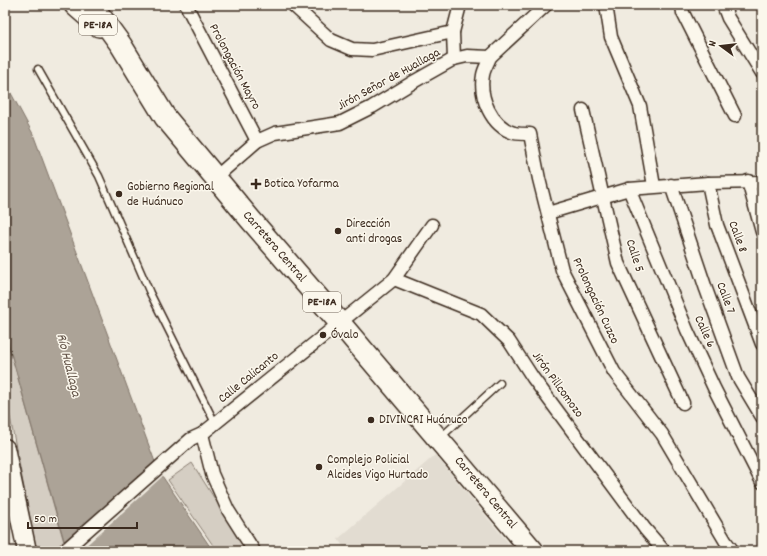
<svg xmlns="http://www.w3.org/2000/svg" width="767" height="556" font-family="Dekko,sans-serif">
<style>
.built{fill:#e2dcd1}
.green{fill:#d5cec3;stroke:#887c70}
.water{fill:#aca397;stroke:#7f7367}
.pier{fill:#f0ebe0}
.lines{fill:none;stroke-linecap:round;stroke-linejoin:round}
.lane-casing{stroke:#3b2a1e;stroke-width:9}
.street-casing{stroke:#3b2a1e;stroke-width:15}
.primary-casing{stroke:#3b2a1e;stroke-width:21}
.highway-casing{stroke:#3b2a1e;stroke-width:24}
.lane{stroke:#fbf7ec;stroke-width:6}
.street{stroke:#fbf7ec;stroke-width:12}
.primary{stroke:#fbf7ec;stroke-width:18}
.highway{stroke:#fbf7ec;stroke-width:21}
.poi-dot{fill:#3b2a1e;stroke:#fbf7ec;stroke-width:1.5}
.labels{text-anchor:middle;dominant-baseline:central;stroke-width:3;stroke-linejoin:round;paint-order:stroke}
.shield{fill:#fbf7ec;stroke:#75685c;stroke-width:1}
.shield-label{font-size:12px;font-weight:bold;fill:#3b2a1e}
.street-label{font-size:13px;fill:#3b2a1e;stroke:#fbf7ec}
.poi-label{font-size:13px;fill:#3b2a1e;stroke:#fbf7ec;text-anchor:start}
.water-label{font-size:14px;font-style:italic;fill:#635448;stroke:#fbf7ec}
</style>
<rect width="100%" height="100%" fill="#f0ebe0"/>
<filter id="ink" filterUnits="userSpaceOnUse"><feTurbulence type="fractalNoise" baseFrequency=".025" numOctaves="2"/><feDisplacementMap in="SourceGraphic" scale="8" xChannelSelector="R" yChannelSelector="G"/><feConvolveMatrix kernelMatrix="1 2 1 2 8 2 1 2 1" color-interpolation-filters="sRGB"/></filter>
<g filter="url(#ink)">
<polygon class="built" points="435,455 515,551 346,551 338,539"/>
<g class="green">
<polygon points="5,332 64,542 54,551 38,551 35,543 5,392"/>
<polygon points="192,463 248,551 217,551 168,480"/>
</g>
<polygon class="water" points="5,82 33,134 158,470 213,551 67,551 5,332"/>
<polygon class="pier" points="160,469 164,475 80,551 65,551"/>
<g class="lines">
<defs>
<g id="lane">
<polyline points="38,69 99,176 150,293 215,423"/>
<polyline points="440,438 500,383"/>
</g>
<g id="street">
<polyline points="186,5 257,141"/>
<polyline points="293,5 331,40 352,49 372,50 453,32"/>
<polyline points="606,5 611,37 640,106 654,186"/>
<polyline points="682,5 683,13 735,116"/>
<polyline points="723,5 728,18 762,73"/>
<path d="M490,57C488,63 484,69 483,75C479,97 491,126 514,133C519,134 525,134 530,134L539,179L562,270L614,372L662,434L726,542L733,551"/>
<polyline points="454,59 453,32 460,5"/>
<polyline points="583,110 618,263 683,403"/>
<polyline points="216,177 257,141 275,133 340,123 372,107 415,81 454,59 467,56 490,57 546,5"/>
<polyline points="748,181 762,232"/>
<polyline points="708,183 717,225 762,344"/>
<polyline points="671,185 706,289 738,377 762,417"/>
<polyline points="629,189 687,330 714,388 762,482"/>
<polyline points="548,213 629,189 708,183 762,182"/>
<polyline points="394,279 481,314 509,341 533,378 645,529 664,551"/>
<polyline points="202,434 212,474 228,510 254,551"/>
<polyline points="64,551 191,439 202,434 394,279 432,225"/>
</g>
<polyline id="primary" points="5,448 27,551"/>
<g id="highway">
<polyline points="75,5 99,26"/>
<polyline points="92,5 121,45 165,117 250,219 340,323 533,551"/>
</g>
</defs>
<use href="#lane" class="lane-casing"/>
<use href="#street" class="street-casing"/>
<use href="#primary" class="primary-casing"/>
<use href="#highway" class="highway-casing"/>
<use href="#lane" class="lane"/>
<use href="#street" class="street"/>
<use href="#primary" class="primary"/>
<use href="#highway" class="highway"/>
</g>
</g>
<g class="poi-dot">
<path d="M254 178h4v4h4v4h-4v4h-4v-4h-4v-4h4z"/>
<circle cx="119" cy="194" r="4"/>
<circle cx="338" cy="231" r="4"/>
<circle cx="323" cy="335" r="4"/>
<circle cx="371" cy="420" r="4"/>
<circle cx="319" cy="467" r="4"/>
</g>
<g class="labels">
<g class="shield">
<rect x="79" y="15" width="38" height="20" rx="3"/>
<rect x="303" y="292" width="38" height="20" rx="3"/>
</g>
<g class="shield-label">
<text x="98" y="25">PE-18A</text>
<text x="322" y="302">PE-18A</text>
</g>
<g class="street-label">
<text transform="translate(234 67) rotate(62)">Prolongación Mayro</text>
<text transform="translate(389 80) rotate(-29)">Jirón Señor de Huallaga</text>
<text transform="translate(737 237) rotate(70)">Calle 8</text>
<text transform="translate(274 247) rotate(49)">Carretera Central</text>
<text transform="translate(634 256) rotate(72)">Calle 5</text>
<text transform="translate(725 298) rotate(70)">Calle 7</text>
<text transform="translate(595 301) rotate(65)">Prolongación Cuzco</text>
<text transform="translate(704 332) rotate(66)">Calle 6</text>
<text transform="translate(249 378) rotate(-39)">Calle Calicanto</text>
<text transform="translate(557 385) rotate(54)">Jirón Pillcomozo</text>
<text transform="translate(485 493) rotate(50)">Carretera Central</text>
</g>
<g class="poi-label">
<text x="264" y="184">Botica Yofarma</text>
<text x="127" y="187">Gobierno Regional<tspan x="127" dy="15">de Huánuco</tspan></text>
<text x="346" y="224">Dirección<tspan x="346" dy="15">anti drogas</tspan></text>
<text x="331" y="335">Óvalo</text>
<text x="379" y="420">DIVINCRI Huánuco</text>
<text x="327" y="460">Complejo Policial<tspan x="327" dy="15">Alcides Vigo Hurtado</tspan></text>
</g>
<g class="water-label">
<text transform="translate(68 365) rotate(76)">Río Huallaga</text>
</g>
</g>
<rect width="767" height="556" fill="none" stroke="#fbf7ec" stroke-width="20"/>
<rect x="10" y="10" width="747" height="536" fill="none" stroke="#3b2a1e" stroke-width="1.5" filter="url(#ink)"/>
<g transform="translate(721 46) rotate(285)" stroke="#fbf7ec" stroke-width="3" paint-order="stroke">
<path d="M0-3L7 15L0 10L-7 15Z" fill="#3b2a1e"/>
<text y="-6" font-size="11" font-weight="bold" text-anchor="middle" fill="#3b2a1e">N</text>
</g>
<path d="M28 522v6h109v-6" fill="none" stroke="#3b2a1e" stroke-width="2"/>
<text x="34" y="522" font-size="12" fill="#3b2a1e" stroke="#fbf7ec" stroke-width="3" paint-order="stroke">50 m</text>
</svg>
